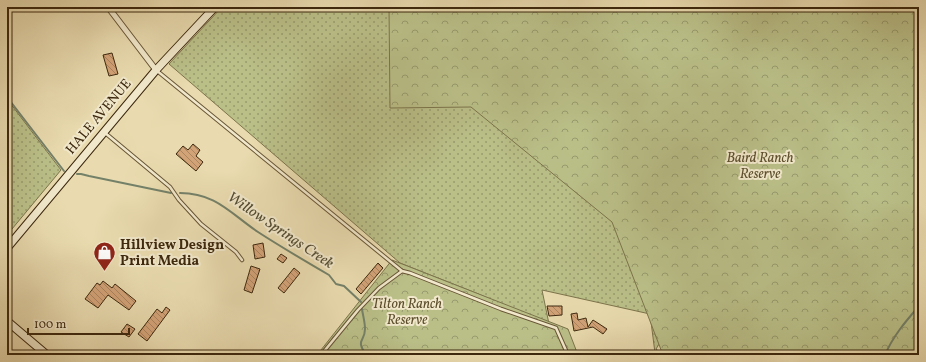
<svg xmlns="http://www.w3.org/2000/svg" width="926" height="362" font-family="Vollkorn,serif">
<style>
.grass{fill:url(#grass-dots);stroke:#7c744b}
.park{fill:url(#park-crowns);stroke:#7c744b}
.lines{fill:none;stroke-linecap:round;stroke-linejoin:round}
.stream{stroke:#748169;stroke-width:2}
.building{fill:url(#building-back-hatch);stroke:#3d280e}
.lane-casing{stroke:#685536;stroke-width:4.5}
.street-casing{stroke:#685536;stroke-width:7}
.secondary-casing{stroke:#3d280e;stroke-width:9}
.lane{stroke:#f1e8cb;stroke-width:2.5}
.street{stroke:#f1e8cb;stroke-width:5}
.secondary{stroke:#f1e8cb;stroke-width:7}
.labels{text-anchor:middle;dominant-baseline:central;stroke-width:4;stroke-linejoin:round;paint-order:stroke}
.street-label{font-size:14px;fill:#3d280e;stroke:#f1e8cb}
.park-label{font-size:14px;font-style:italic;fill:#5c4e2c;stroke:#f1e8cb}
.poi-label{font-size:14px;font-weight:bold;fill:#3d280e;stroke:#f1e8cb;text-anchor:start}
.water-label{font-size:15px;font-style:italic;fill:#544d34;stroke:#f1e8cb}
</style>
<defs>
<pattern id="grass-dots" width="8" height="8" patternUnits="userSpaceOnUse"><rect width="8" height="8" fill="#babf88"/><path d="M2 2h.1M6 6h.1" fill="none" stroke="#989b6e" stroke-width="1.8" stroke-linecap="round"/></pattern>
<pattern id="park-crowns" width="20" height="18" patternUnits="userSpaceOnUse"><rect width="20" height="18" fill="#babf88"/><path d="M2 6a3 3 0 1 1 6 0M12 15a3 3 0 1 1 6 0" fill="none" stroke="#989b6e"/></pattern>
<pattern id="building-back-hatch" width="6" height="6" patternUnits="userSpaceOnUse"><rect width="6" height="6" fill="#d3a378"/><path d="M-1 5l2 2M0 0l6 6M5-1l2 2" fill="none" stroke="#ac8561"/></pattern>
</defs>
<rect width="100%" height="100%" fill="#e9dbaf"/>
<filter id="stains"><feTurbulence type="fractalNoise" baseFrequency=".005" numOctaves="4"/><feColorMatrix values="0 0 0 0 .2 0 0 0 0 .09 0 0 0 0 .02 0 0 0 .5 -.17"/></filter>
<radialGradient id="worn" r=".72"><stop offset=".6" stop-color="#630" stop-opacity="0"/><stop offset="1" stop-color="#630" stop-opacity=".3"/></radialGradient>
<g class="grass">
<polygon points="222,7 919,7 661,341 656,349 662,354 683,355 657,355 655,353 650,314 542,290 549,324 476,293 400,263 169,64"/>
<polygon points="7,99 61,170 7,235"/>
</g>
<g class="park">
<polygon points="389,7 919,7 919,355 663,355 612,222 471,107 390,108"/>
<polygon points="392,260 568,329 578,355 317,355"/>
</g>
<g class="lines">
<g class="stream">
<polyline points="7,97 64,171"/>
<polyline points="77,174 81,174 89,176 171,193"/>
<path d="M180,193C216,193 231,214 258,232C281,247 305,261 329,275L336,284L344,286L361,302"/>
<path d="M362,309C363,316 365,322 365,329C365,343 355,338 366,355"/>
<path d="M885,355C893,336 906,321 919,306"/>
</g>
</g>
<g class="building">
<polygon points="112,53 118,74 109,76 103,55"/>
<polygon points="193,144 200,150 196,156 203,162 196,171 176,154 183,146 188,150"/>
<polygon points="263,243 265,257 255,259 253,245"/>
<polygon points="281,254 287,258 283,263 277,259"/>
<polygon points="378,263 383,268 361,294 356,289"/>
<polygon points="251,266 260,269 252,293 244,290"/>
<polygon points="294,268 300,273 284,293 278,288"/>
<polygon points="103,281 112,288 115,284 136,301 129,310 108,295 98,308 85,299 97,283 100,285"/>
<polygon points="547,306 562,306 562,315 549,316"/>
<polygon points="166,307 170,310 147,341 138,334 157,309 162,313"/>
<polygon points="577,313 578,320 586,318 588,327 593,320 607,329 603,334 593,327 574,331 571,314"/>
<polygon points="127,324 135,329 129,337 121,332"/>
</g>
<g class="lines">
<defs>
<g id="lane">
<polyline points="156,70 402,271 410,273 501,309 556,328 568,355"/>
<polyline points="104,132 170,187 179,200 201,224 236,252 242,260"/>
<polyline points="321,355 358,310 379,288 402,271"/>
</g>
<polyline id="street" points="108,7 156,70"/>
<g id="secondary">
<polyline points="7,248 156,70 215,7"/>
<polyline points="7,321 47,355"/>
</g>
</defs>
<use href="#lane" class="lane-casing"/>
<use href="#street" class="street-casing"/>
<use href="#secondary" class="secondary-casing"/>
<use href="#lane" class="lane"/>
<use href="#street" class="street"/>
<use href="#secondary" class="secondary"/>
</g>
<defs>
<symbol id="shop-pin" viewBox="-11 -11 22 30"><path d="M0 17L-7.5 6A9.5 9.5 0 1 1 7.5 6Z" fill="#8f2418" stroke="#f1e8cb"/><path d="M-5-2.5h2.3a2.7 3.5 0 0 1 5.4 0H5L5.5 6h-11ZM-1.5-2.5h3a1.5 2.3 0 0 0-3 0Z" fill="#fff"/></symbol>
</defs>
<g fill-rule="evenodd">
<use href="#shop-pin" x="92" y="240" width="25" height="34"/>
</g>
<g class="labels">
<g class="street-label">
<text transform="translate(99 117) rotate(-50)">HALE AVENUE</text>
</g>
<g class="park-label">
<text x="760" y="158">Baird Ranch<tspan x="760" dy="16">Reserve</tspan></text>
<text x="407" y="304">Tilton Ranch<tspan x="407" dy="16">Reserve</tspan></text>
</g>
<g class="poi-label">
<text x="120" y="245">Hillview Design<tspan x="120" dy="16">Print Media</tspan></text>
</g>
<g class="water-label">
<text transform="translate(280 231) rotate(34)">Willow Springs Creek</text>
</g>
</g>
<rect width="926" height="362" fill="none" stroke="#e9dbaf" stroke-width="24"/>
<rect x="8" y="8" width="910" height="346" fill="none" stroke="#3d280e" stroke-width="2"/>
<rect x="12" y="12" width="902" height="338" fill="none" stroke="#3d280e"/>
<path d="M28 328v6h101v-6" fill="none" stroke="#3d280e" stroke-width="2"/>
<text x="34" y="328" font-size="12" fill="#3d280e" stroke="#f1e8cb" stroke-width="3" paint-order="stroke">100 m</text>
<rect width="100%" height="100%" filter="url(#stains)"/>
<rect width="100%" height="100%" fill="url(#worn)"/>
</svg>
